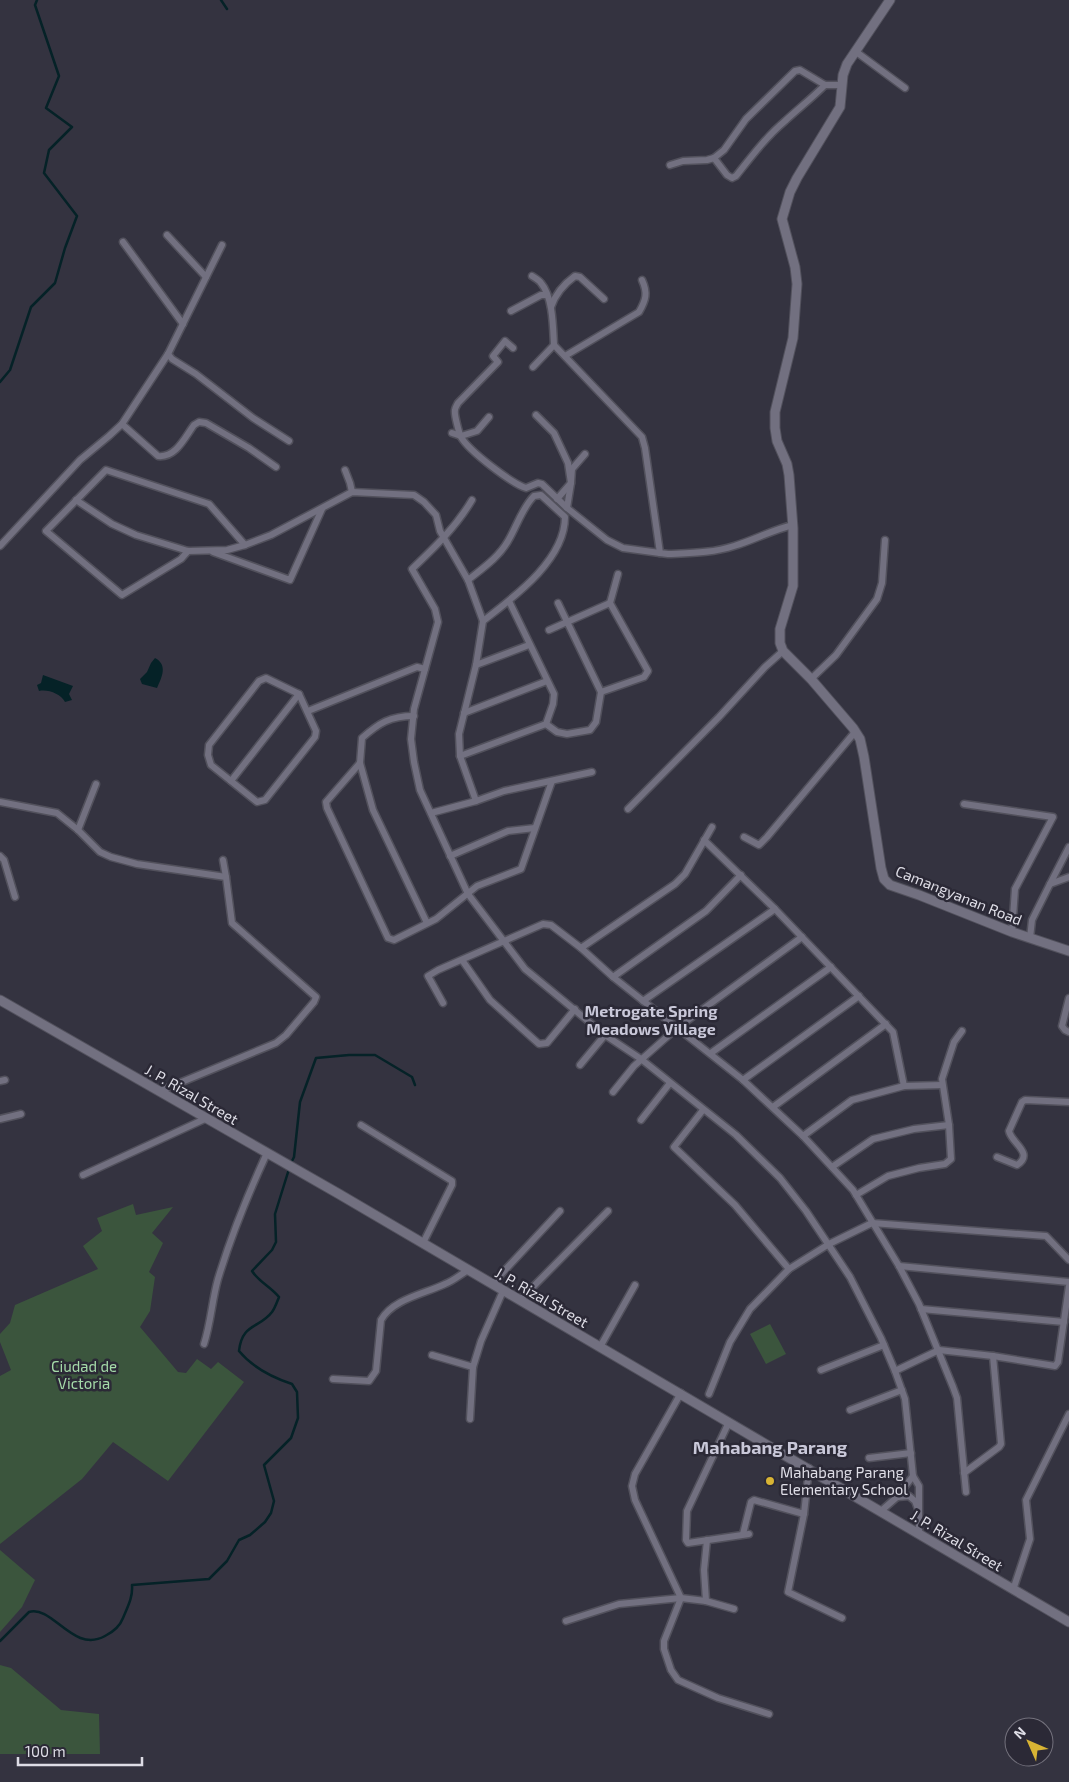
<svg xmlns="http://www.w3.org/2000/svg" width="1069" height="1782" font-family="'Exo 2',sans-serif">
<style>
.green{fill:#3b553d}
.water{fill:#052227}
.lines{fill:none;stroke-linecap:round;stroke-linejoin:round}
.stream{stroke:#052227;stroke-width:2.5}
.minor-casing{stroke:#52515c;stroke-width:9}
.tertiary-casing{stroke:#52515c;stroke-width:11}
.secondary-casing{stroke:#52515c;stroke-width:11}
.minor{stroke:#727080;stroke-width:6}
.tertiary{stroke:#727080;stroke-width:9}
.secondary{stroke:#727080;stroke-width:9}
.poi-dot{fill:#d8b434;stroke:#2b2936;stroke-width:2}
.labels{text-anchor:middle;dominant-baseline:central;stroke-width:5;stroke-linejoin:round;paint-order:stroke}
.street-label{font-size:15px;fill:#dedde6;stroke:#2b2936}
.park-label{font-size:15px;fill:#a5dba9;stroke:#2b2936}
.poi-label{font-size:15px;fill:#dedde6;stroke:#2b2936;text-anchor:start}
.neighbourhood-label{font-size:16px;font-weight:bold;fill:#c9c8d9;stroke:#2b2936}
.quarter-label{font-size:18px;font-weight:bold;fill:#c9c8d9;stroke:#2b2936}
</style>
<rect width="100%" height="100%" fill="#343340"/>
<g class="green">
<polygon points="133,1204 136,1215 173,1207 152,1233 163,1243 149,1272 155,1277 150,1311 140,1327 178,1372 186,1373 197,1359 211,1369 218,1362 244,1382 168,1481 113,1442 82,1479 0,1544 0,1376 11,1370 0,1342 0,1334 10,1323 15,1305 98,1269 83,1246 102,1231 97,1218"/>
<polygon points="770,1324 786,1354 766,1364 750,1334"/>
<polygon points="0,1550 35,1580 22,1607 0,1632"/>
<polygon points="0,1665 11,1668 61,1710 99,1714 100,1754 0,1754"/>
</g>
<g class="water">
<path d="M155,658C168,665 162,677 157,688L142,684L140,679L147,672L151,663Z"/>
<path d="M43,675L73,686L69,694L72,700L65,702C61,694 48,689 39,691L37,685L41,683Z"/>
</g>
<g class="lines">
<g class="stream">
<polyline points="221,0 227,9"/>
<polyline points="0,382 10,370 31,307 55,283 65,248 77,216 44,173 49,150 72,127 46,108 59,76 35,5 37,0"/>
<polyline points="291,1163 294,1157 300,1102 316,1058 349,1055 375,1055 412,1077 415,1085"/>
<path d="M0,1641L29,1612C53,1605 73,1654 105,1636C113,1632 120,1626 123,1618C128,1606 133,1597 132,1585L209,1579L227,1561L239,1540L250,1535L265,1522L271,1513L274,1501L264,1465L291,1438L298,1418L297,1392L292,1384C271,1377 253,1368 239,1351C242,1323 259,1329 272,1312C275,1308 277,1302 279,1297C270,1286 259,1282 252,1271L272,1250L276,1242L275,1214L289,1169"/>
</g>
<defs>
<g id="minor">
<polyline points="855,51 905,88"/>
<path d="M714,158L727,175L732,178L736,176C751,157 766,137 785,121C798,109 812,98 825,85"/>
<polyline points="670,165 683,161 707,160 714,158 724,150 746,119 795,71 800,70 825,85 842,85"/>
<polyline points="167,235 206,277"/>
<polyline points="123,242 183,324"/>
<path d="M532,276C535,278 539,280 541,283C553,297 553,327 554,345L533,367"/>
<path d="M551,307C555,295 564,284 575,276L580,277L604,299"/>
<polyline points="511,311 541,295 547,295"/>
<path d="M554,345L642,437L645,448L660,553L668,554C690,553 713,553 734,546C754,540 772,530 793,525"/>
<path d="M513,348L505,341L493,356L498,362L458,403C457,405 455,408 455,410C454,414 459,433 461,437C469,451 511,483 526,488L538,483L542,484L567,508L607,540L623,548L660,553"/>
<polyline points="168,354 172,359 196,374 253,418 289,441"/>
<path d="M565,356L639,312C646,300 648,293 642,280"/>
<polyline points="536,415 554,433 568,463 571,483 567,508"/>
<path d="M122,424L158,456C176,458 185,437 194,425L199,422L206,423L249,448L276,467"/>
<polyline points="452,433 461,436 477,431 489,417"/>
<polyline points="345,470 350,483 352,492"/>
<polyline points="557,499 571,483 572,469 585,454"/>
<polyline points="76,500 112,524 136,535 188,551 227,550 245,545 271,535 352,492 414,495 424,502 436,515 440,531 468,580 483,621 476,665 459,734 460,756 476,801"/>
<path d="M472,500C456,527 435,547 412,569L435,609L438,622L414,709L411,739L414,762L420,790L468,894L525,969L605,1035L641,1059L736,1135L780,1178L806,1211L850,1277L881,1338L895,1371L905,1399L913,1476L919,1486V1533"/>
<polyline points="0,546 80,460 109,436 122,424 168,354 222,245"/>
<polyline points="188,551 181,559 122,595 46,531 106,470 209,504 245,545"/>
<polyline points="213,552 290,580 322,509"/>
<path d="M468,580C483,568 499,557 508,541C517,526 522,508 534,496L541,495L565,517C565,560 514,597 483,621"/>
<polyline points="549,630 610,603"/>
<polyline points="476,665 529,645"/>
<polygon points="266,678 299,694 316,731 315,737 265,800 257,802 211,765 208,755 209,745 259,681"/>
<polyline points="811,679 836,655 877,599 882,583 885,540"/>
<polyline points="601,692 644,677 648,671 610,603 618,574"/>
<polyline points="308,711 417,667 425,669"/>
<polyline points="464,713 547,681"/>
<path d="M414,716C390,716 379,723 362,738L360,763L373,810L427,923"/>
<polyline points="546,724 557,732 567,734 590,730 596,722 601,692 558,603"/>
<polyline points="460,756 546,724 553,704 554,694 509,601"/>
<polyline points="360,763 326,802 327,808 388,938 394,940 436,919 477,886 521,869 552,781"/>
<polyline points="231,781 299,694"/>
<polyline points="0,802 57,813 78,830 100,852 111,857 137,864 226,877 232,923 316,997 314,1002 286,1035 276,1043 160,1091"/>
<polyline points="964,804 1053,817 1015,889 1012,932"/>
<polyline points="628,809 719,717 765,667 783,651"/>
<polyline points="431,813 476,801 504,791 592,772"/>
<polyline points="78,830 96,784"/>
<polyline points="744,837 759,845 767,837 855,732"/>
<polyline points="704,840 775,909 893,1032 904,1086"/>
<polyline points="0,856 4,860 15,897"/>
<polyline points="450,856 508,831 535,828"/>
<polyline points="223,860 226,877"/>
<polyline points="1050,884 1069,847"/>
<polyline points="1030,938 1032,920 1050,884 1069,877"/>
<polyline points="581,948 675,884 685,874 712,827"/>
<polyline points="462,960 490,1000 539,1044 547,1043 575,1009"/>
<polyline points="613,977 706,911 741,875"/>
<polyline points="1069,998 1062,1026 1065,1030 1069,1032"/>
<polyline points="643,1001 775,909"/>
<polyline points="443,1003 428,976 438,970 543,924 551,925 581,948 613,977 743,1080 803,1136 853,1190 899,1266 919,1304 953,1387 957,1398 966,1492"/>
<polyline points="711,1053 831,967"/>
<polyline points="580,1065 605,1035"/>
<polyline points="743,1080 859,996"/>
<polyline points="0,1081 5,1080"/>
<polyline points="613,1092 634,1066 677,1028 802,937"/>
<polyline points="773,1107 886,1024"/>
<polyline points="703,1110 674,1147 735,1205 789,1269"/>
<polyline points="0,1119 21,1114"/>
<polyline points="641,1120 670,1083"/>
<polyline points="361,1125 452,1181 452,1185 423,1243"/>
<polyline points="803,1136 852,1100 904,1086 942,1085"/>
<path d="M997,1157L1017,1165C1035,1153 1011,1143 1009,1131L1022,1102L1025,1100L1069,1102"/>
<polyline points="832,1167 873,1139 914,1129 949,1125"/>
<polyline points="83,1175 207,1118"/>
<polyline points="856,1195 888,1176 919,1168 945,1164 951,1159 949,1125 942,1079 954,1042 962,1031"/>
<polyline points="899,1266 1069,1282"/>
<polyline points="492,1284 560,1211"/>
<polyline points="520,1300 608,1211"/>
<polyline points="921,1309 1064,1322"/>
<path d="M204,1344C211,1322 212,1300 218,1279C231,1236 248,1194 267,1153"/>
<polyline points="600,1347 635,1285"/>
<polyline points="432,1355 473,1367 481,1341 503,1291"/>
<polyline points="821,1370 884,1345"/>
<polyline points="895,1371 939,1350 993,1356 1055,1366 1058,1362 1069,1286"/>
<path d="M333,1379L369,1381L376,1371L381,1320C393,1299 424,1294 445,1284C453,1281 460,1275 468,1270"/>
<polyline points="681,1393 635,1474 632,1486 635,1500 681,1598 664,1641 664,1649 671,1670 678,1680 718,1698 769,1714"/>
<polyline points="709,1394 730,1342 750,1309 789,1269 829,1244 872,1223 1046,1236 1069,1260"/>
<polyline points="850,1410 902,1390"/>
<polyline points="470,1419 473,1367"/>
<polyline points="729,1422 687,1511 686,1540 688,1543 749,1534"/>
<polyline points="869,1458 911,1453"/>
<polyline points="964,1473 999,1447 1001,1444 993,1356"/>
<polyline points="897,1497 909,1496 915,1501 918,1509"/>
<polyline points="881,1511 897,1497 913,1476"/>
<polyline points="804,1514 788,1592 842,1618"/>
<polyline points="743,1534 751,1502 754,1500 804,1514 809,1468"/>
<polyline points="1013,1590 1030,1539 1026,1500 1069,1414"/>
<polyline points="706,1601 704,1570 707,1540"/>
<polyline points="566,1621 619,1604 681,1598 706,1601 734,1609"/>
</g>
<polyline id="tertiary" points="890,0 847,64 843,75 840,107 797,178 790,192 782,219 795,267 797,284 793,338 775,412 775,428 777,441 787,464 789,475 793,528 793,586 780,629 780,643 783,651 811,679 853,728 860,739 864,757 881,868 884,879 890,885 919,895 1012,932 1069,951"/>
<polyline id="secondary" points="0,1000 339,1194 1069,1622"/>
</defs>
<use href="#minor" class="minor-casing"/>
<use href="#tertiary" class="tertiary-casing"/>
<use href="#secondary" class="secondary-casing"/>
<use href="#minor" class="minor"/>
<use href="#tertiary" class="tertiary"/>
<use href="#secondary" class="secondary"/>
</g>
<circle class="poi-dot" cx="770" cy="1481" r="5"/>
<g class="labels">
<g class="street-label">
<text transform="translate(959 895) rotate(22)">Camangyanan Road</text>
<text transform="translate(192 1094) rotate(30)">J. P. Rizal Street</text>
<text transform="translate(542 1297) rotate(30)">J. P. Rizal Street</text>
<text transform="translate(957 1540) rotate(31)">J. P. Rizal Street</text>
</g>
<g class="park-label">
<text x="84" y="1366">Ciudad de<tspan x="84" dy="17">Victoria</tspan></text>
</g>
<g class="poi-label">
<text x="780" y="1472">Mahabang Parang<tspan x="780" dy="17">Elementary School</tspan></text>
</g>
<g class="neighbourhood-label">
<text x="651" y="1010">Metrogate Spring<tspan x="651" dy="18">Meadows Village</tspan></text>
</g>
<g class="quarter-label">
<text x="770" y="1447">Mahabang Parang</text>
</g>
</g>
<g transform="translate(1029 1742) rotate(315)"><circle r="24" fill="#2b2936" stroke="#73717c"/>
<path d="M0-4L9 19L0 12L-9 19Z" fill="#d8b434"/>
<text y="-8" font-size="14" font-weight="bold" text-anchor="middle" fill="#dedde6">N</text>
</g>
<path d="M18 1757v8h124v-8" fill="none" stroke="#dedde6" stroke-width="2.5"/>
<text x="25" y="1757" font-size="15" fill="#dedde6" stroke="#2b2936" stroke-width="4" paint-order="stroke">100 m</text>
</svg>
